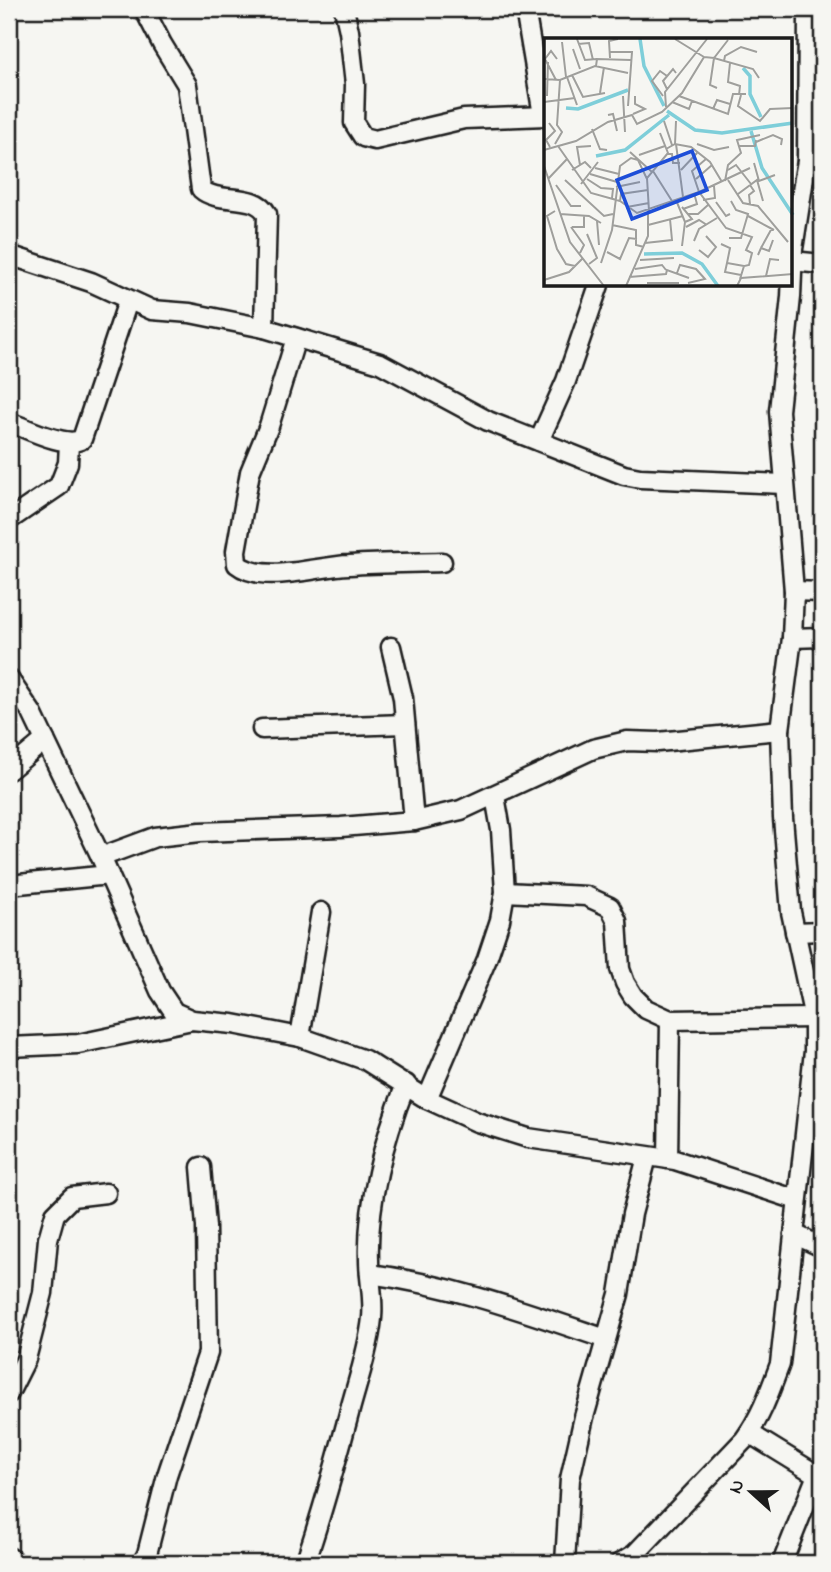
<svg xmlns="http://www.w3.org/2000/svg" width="831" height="1572" font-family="'Indie Flower',sans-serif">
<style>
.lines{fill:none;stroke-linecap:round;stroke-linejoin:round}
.minor-casing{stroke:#1c1c1c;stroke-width:23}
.minor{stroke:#f6f6f2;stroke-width:18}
.inset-river{fill:none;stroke:#7eced9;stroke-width:3.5}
.inset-road{fill:none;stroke:#9f9f9c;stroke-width:2}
.view{fill:#1d4ed8;fill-opacity:0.15;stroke:#1d4ed8;stroke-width:3.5}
.inset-edge{fill:none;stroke:#1c1c1c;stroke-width:3.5}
</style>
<rect width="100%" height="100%" fill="#f6f6f2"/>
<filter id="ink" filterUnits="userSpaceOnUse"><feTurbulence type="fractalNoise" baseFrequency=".0143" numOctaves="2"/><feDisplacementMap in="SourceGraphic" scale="14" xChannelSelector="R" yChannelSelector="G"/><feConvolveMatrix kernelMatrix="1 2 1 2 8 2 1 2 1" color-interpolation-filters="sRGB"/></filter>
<g filter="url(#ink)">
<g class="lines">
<defs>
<g id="minor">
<path d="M144,9L162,44L187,85L201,189C219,205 254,191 267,214L264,328"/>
<polyline points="344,9 349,31 355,84 354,123 363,137 375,140 464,119 546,116"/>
<polyline points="525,9 543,115"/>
<polyline points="807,161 808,9"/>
<polyline points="9,255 91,282 152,310 190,313 264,328 380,363 488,421 624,475 640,478 784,484"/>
<polyline points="792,261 822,264"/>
<path d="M296,338L269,426L250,472L236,551L237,564C263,585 318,566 349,565C380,563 411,563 442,562"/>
<path d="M9,422C26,428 66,449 82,439L128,301"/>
<polyline points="539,441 566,381 599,285"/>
<polyline points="9,520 59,486 68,463 69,443"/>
<polyline points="794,591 822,592"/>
<polyline points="792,638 822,637"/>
<polyline points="391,647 403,698 414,821"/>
<polyline points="9,679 32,713 101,857 160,991 174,1012 192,1020 233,1024 300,1037 365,1060 427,1099 477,1122 528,1138 675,1160 797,1200"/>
<polyline points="262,729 405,724"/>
<polyline points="9,770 45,740"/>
<polyline points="101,857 155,837 200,832 341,827 414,821 461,810 593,749 627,741 658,742 780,730"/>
<polyline points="9,885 109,875"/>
<polyline points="505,892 586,896 610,907 617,921 620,969 625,983 633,996 646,1009 670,1020 814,1018"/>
<polyline points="795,932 822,931"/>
<polyline points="300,1037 321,912"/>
<polyline points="9,1047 78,1044 192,1020"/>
<polyline points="427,1099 487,959 500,920 505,892 501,830 495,796"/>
<polyline points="668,1159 670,1020"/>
<polyline points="794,1234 822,1247"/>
<path d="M370,1274C452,1285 529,1313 606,1339"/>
<polyline points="9,1393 26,1359 43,1293 48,1239 55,1214 72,1197 106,1193"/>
<polyline points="749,1433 814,1473 815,1480 782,1563"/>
<polyline points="9,1557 16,1563"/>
<polyline points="142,1563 147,1554 167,1475 208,1353 206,1227 201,1167"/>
<path d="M305,1563C323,1511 337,1459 351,1406C359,1377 369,1347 372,1318C374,1298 369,1279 369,1260C367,1200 384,1139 406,1084"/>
<polyline points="565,1563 570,1479 584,1417 619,1294 632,1214 647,1157"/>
<path d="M620,1563L635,1554L744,1440C761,1417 770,1391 780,1364L814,1051V1018L791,912L783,818L780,730L792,638L794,591L779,411L791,297L793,249L805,172L807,161L822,162"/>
</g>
</defs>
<use href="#minor" class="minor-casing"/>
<use href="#minor" class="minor"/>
</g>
</g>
<g transform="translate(544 38)">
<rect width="248" height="248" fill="#f6f6f2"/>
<path class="inset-river" d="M96,1L100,28L120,68M199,30L206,38V56L217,79M22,70L34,71L84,52M123,73L151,92L178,95L249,85M207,93L218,130L249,177M52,118L81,112L125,77M100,216L138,215L158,226L174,248"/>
<path class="inset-road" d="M33,1L41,22L53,21M18,4L22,39M34,6L45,5L49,22M29,11L36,31M66,14H88L84,68M160,19L170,20L184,2M66,20L65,3L74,1M180,23L181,18L197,9L213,14M186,25L184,44L196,48L195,57M52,28L53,21L87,22M28,37L39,59L61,55M23,39L33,67M0,41L16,42L51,28L84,35M12,42L1,21L7,13L13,21M173,50L166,47L170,20L209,31L215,40M123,51L119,43L129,31L132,35M56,55L60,29M197,57L194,68L216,83L226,71L249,70M3,58L4,24M79,58L81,94M119,58L108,43L116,33L123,38M135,58L184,76L189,56H202M0,64L31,60M128,64L145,71L148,63M122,69L121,54L163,1M169,71L173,62L186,66M89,76L101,71L91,66V58M64,77L69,76L73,93M120,83L128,107M5,85L11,93L2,102L6,109M48,91L56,111L63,112M212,104L229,97L238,101L237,107M11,106L18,94L13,87L16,42M131,106L132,83M132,106L139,159M153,106L170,112L185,109M14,108L47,155L76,163L93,175L155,154L182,190L208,199L202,212L208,215L205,227L200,228L196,241M195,108H211L212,102M122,111L131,106L147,109L166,124L178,144M0,112L32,103L64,84L88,77L93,86L118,74L138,55L160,19L131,1M86,114L108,134M123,116H128L129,125H136M95,117L121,108M210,125L215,143L231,137M36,127L33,109L47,108M0,128L26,204L60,248M51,130L75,136M28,132L41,124L47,130M137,132L153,115M184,132L192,127L207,146M109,133L128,163M46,136L73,144M4,141L23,121M43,141L57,150L69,151L68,160M152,141L168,127M21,142L60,178L69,176M184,142L199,165L214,168L244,204M181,143L184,127L197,115L193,102L216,97M37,146L54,124M12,147L27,168H37M206,147L210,153L205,157L206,166M72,149L96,144M155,154L206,130M155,154L148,133L162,121M194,156L213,142L219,163M132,162L141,184L138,208M159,162L171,160L170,148M76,163L77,156L104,152M172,164L182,178L186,176M83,169L105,165M138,169L148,181L141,184M139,171L153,166L150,155M11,173L3,178L13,211L22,226L31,228M105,173L103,140L124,115L116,95M16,176L45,178L57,185M144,176H154L164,167M204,178L230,192M53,183L55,207M68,187L92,192V207L100,209M104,187L139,178M27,189L40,207L36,215M28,189H40V178M142,189L155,182L163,187M43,196L53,220L45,226M185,200H197L204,176L192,172L187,163M150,203L155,191L173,180M101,205L128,202L126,181M177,206L186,210L183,225L200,228M217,210L228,190M155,212L164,219L172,209L162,198M63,214L76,221L85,200L93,201M214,217L217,210L225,213L229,202M96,222L130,220M57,225L68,192L76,128L87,120L94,122L103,141M183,225L181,234L197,237M91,231L118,227L122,232M133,235L136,227L152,231L161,241L144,245M222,238L226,221L235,222M85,239L122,236L123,232L145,240M0,242L25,234L39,220M103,245H135M82,248L104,198V173M193,248L197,240L249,236"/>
<path class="view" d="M148,113L163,152L88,181L73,142Z"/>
<rect width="248" height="248" class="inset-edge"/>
</g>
<rect width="831" height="1572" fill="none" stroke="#f6f6f2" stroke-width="35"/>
<rect x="18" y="18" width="796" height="1537" fill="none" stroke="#1c1c1c" stroke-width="2.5" filter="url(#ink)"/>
<g transform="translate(751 1492) rotate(291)" stroke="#f6f6f2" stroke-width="5" paint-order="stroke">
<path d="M0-5L12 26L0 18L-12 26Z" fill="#1c1c1c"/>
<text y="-10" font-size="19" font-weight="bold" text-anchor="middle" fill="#1c1c1c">N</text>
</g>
</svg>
